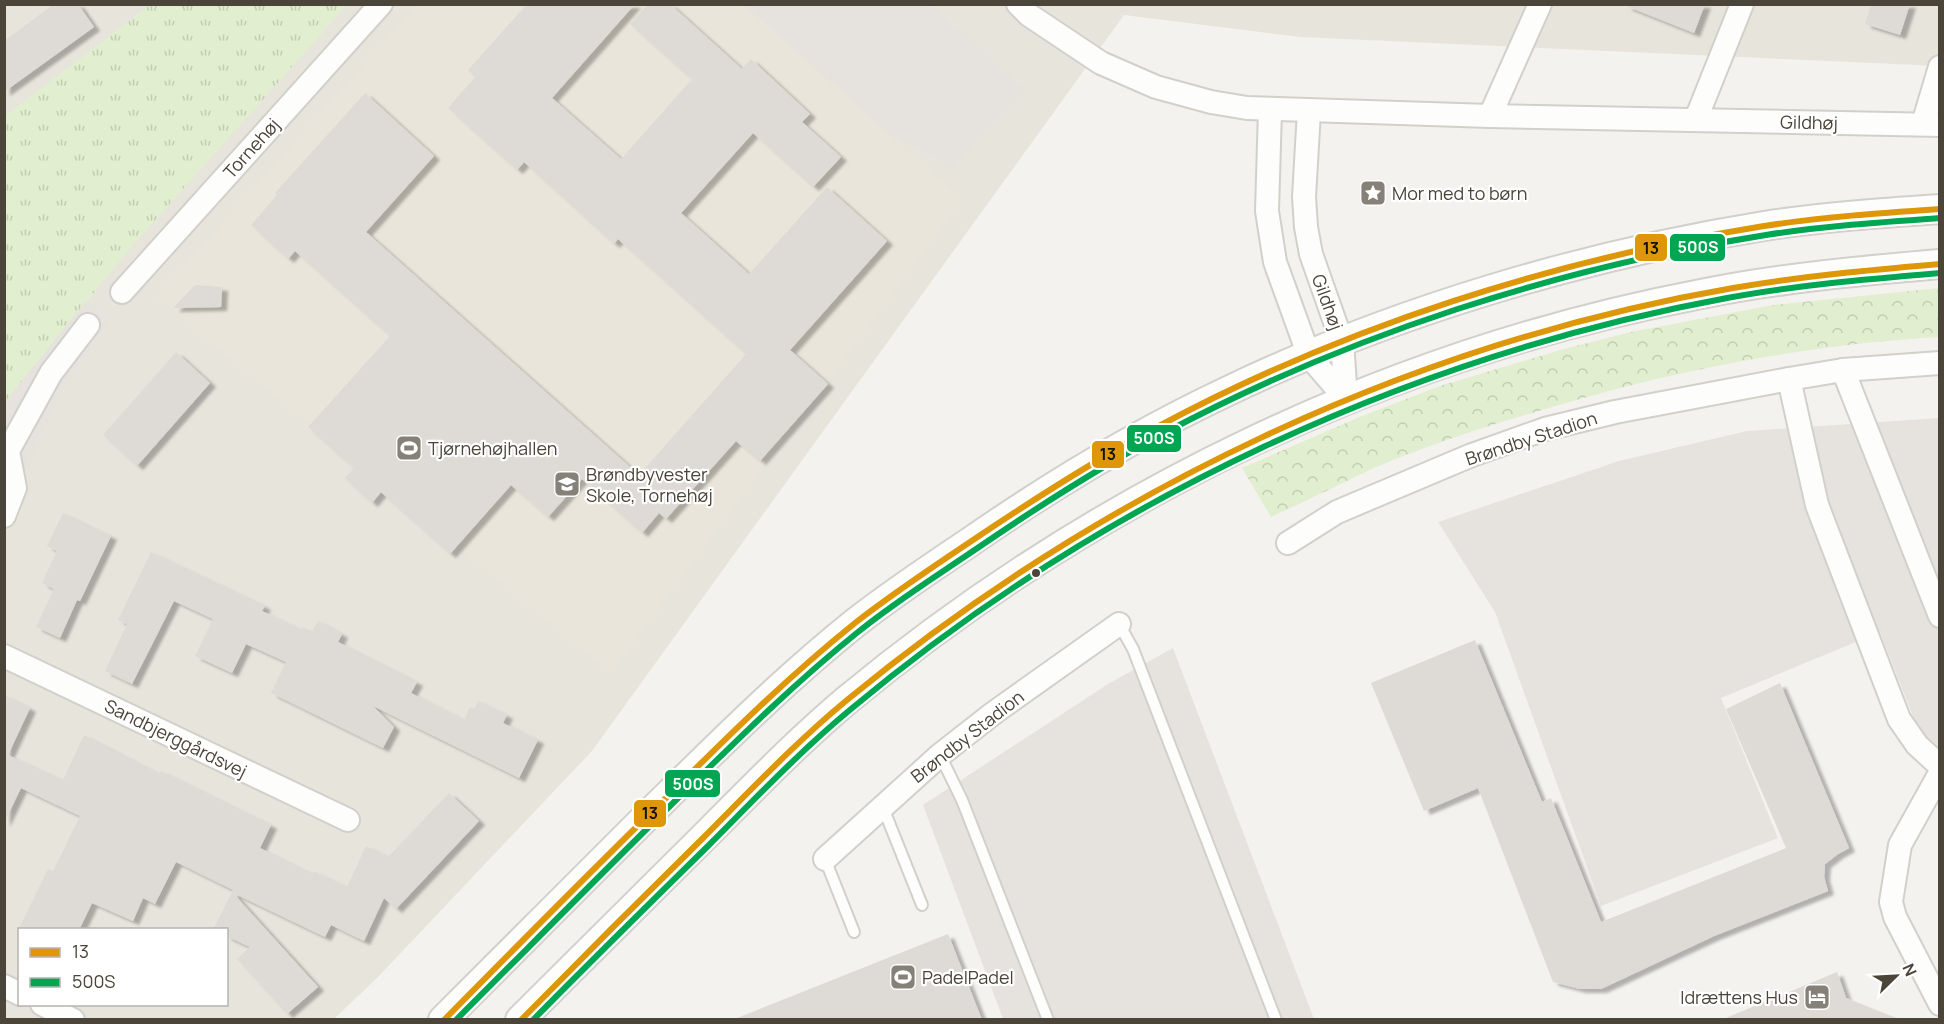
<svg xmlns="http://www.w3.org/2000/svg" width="1944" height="1024" font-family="Manrope,sans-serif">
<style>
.residential{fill:#e7e4dc;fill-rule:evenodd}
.education{fill:#eae5da}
.forest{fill:url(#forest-crowns)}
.park{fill:url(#park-tufts)}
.parking{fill:#e6e3df}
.building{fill:#dedbd6;filter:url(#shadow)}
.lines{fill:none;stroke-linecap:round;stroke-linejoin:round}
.service-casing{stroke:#d2d0cb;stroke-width:14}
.minor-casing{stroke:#d2d0cb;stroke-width:26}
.tertiary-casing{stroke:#d2d0cb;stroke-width:32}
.service{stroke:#fdfdfc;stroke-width:10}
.minor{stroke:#fdfdfc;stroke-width:22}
.tertiary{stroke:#fdfdfc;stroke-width:28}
.bus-1-casing{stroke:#fff;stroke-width:10}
.bus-2-casing{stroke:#fff;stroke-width:10}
.bus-1{stroke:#dd9709;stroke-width:6}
.bus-2{stroke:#00a651;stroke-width:6}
.bus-dot{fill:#4b4439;stroke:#fff;stroke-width:2}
.labels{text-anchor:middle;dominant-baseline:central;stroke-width:4.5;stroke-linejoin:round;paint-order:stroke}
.street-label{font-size:18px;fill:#4b4439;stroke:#fff}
.poi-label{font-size:18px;fill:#4b4439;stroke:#fff;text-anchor:start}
.line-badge{stroke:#fff;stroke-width:2}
.badge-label{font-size:16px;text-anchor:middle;font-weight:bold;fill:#fff}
.pale-badge-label{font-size:16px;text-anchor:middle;font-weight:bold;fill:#111}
</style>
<defs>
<pattern id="forest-crowns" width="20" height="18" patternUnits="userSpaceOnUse" patternTransform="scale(1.5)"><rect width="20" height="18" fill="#e1eecf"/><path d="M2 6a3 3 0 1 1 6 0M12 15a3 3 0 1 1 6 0" fill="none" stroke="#c3cdb2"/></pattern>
<pattern id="park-tufts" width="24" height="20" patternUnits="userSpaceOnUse" patternTransform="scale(1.5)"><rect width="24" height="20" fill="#e1eecf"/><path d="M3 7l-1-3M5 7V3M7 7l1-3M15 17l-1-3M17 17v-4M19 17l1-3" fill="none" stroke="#c3cdb2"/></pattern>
<filter id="shadow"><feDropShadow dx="6" dy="4" stdDeviation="1.5" flood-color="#0004"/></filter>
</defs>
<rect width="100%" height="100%" fill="#f4f2ee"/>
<path class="residential" d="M5,5H1939V66L1300,37L1124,15L592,751L378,977L334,1019L5,1020ZM20,930H226V1004H20Z"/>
<polygon class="education" points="418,5 743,5 962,200 611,672 157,297"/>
<path class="forest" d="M1939,288V337C1800,345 1662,373 1529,414C1477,429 1424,447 1374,468C1340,484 1306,501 1271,517L1242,468L1362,416L1440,386L1564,349L1631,332L1773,305Z"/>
<polygon class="park" points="150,5 347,5 127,252 5,402 5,116"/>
<g class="parking">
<polygon points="745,5 931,5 1025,89 952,168 889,133"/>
<polygon points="86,301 109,321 66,381 24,473 5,462 5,402"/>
<polygon points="1939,418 1939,761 1932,765 1880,632 1721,698 1778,838 1601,906 1495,612 1438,522 1619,461 1747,431"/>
<polygon points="1173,648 1314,1019 1003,1019 923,805 1108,684"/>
</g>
<g class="building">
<polygon points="54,4 78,4 94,27 4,92 4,41"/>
<polygon points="527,4 635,4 552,98 621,159 692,79 630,24 648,4 670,4 742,69 751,59 810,114 802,122 841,157 813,187 753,133 681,213 749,274 827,187 887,241 790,350 828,384 760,461 736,441 666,519 659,513 642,533 582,479 548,517 511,485 450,554 381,492 372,503 345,478 354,468 308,427 390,336 295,251 288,259 251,225 277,195 275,193 365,93 434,156 366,232 639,475 746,354 618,239 614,244 524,162 517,170 448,108 475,77 468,70"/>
<polygon points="1627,4 1705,4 1694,33 1626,6"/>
<polygon points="1871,4 1910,4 1900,35 1865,24"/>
<polygon points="195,285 222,287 221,307 173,308"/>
<polygon points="176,352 210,383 137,466 103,435"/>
<polygon points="63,513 111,536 80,601 77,600 60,638 36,627 54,589 42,583 57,551 47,546"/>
<polygon points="151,552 265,606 262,611 302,630 303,627 312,631 318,621 342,634 338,642 417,682 411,693 464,720 470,707 474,709 478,701 507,715 503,723 538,740 519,778 373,706 394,727 383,748 271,693 286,662 246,644 232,673 195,656 213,619 174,601 132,684 105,671 127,624 118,620"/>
<polygon points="1475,640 1542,802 1551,798 1601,922 1786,848 1726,709 1780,683 1849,848 1838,854 1825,864 1824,877 1828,891 1714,936 1601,989 1580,989 1553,982 1478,788 1424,811 1371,683"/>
<polygon points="4,695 30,708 8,755 63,780 84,735 159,774 161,771 271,825 260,848 312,874 313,871 347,887 366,846 388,857 449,793 479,821 396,909 384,898 364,941 331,925 325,937 233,893 318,987 287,1014 237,959 250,947 226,936 226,930 213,930 233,890 176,862 155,904 143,898 133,921 92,903 79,930 18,930 48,869 53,871 80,816 21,788 4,823"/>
<polygon points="948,934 982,1020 737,1020 737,1018"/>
<polygon points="1837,972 1846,998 1896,1018 1896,1020 1721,1020"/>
</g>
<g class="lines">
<defs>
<g id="service">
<polyline points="1119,624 1133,649 1276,1020"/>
<polyline points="940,755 962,800 1048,1020"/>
<polyline points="882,805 922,905"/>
<polyline points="825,859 854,932"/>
</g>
<g id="minor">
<polyline points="1018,4 1029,15 1101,63 1156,87 1211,102 1247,108 1490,116 1940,125"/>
<polyline points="1270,110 1267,211 1275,262 1309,356 1346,399"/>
<polyline points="1309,111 1304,197 1306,227 1311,254 1342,342 1346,399"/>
<polyline points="1490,116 1540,4"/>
<polyline points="1696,119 1742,4"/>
<polyline points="1923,124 1940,67"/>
<polyline points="122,292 381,4"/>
<polyline points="1843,370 1940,616"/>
<polyline points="1789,379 1817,505 1899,719 1917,745 1940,766"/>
<polyline points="4,516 15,488 8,451 51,373 88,325"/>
<polyline points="1288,543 1337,512 1472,455 1545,429 1615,412 1789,379 1843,370 1940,363"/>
<polyline points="4,656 348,820"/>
<polyline points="1940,773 1900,845 1891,902 1895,917 1940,1004"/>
<polyline points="825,859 940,755 995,712 1119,624"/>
<polyline points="4,986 20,994"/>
<polyline points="42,1004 73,1020"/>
</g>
<g id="tertiary">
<path d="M443,1020C514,949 584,879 655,808C720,744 784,680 855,623C892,594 931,568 970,542C1052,485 1137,434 1228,391C1392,312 1584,255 1764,226C1822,217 1881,213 1940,209"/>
<path d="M520,1020C581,959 642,898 703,838C750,791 796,743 847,700C1092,497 1387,354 1701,294C1780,278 1859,271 1940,264"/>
</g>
</defs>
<use href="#service" class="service-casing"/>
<use href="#minor" class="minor-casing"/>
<use href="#tertiary" class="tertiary-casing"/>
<use href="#service" class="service"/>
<use href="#minor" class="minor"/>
<use href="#tertiary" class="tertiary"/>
<defs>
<g id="bus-1">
<path d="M444,1020C518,945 592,870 668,796C728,736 789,676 855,623C892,594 931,568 970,542C1031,501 1093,461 1157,427C1345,326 1554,260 1764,226C1822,217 1881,213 1940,209"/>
<path d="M521,1020C581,959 642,898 703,838C750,791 796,742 847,700C1101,491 1408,344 1733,288C1802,276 1871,270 1940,264"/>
</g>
<g id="bus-2">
<path d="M456,1020C528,948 600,875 672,804C732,745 792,685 858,632C896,601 938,575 979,547C1039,506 1100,467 1164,433C1351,334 1557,268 1766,235C1823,226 1882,222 1940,218"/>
<path d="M533,1020C591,961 650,903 708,846C755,799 800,751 851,709C1101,500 1407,357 1727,298C1797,285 1869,279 1940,273"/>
</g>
</defs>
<use href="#bus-1" class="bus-1-casing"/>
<use href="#bus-2" class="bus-2-casing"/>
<use href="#bus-1" class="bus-1"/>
<use href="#bus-2" class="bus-2"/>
</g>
<defs>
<symbol id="sight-square" viewBox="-11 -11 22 22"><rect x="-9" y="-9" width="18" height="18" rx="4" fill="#868178" stroke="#fff"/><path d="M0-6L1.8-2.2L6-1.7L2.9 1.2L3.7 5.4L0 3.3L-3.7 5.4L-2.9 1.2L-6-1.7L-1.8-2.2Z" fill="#fff"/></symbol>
<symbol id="stadium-square" viewBox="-11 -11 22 22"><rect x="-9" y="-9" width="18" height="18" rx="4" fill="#868178" stroke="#fff"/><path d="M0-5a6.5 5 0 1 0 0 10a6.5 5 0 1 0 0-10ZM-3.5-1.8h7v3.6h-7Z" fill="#fff"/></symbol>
<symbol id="school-square" viewBox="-11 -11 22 22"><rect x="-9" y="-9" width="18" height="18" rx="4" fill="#868178" stroke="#fff"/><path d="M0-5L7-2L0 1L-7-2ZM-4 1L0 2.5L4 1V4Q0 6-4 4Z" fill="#fff"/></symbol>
<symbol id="hotel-square" viewBox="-11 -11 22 22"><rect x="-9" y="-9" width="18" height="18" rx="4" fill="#868178" stroke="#fff"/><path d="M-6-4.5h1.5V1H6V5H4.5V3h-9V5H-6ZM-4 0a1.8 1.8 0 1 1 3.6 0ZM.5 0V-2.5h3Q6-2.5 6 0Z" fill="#fff"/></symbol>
</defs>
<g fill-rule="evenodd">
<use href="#sight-square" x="1358" y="178" width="30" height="30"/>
<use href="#stadium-square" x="394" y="433" width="30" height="30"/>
<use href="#school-square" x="552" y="469" width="30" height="30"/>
<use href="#stadium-square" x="888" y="962" width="30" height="30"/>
<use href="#hotel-square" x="1802" y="982" width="30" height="30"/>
</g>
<circle class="bus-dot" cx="1036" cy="573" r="5"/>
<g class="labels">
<g class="street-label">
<text transform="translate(1809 122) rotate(1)">Gildhøj</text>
<text transform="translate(251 148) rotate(-48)">Tornehøj</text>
<text transform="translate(1328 302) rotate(70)">Gildhøj</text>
<text transform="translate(1531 438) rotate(-18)">Brøndby Stadion</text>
<text transform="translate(967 736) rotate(-38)">Brøndby Stadion</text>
<text transform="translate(176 738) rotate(26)">Sandbjerggårdsvej</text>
</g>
<g class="poi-label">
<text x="1392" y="193">Mor med to børn</text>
<text x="428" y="448">Tjørnehøjhallen</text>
<text x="586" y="474">Brøndbyvester<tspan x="586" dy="21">Skole, Tornehøj</tspan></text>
<text x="922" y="977">PadelPadel</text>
<text x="1798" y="997" text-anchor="end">Idrættens Hus</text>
</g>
</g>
<g class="line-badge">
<rect x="1669" y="233" width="57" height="29" rx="6" fill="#00a651"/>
<rect x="1634" y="233" width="34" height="29" rx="6" fill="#dd9709"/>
<rect x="1126" y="424" width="56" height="29" rx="6" fill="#00a651"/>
<rect x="1091" y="440" width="34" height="29" rx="6" fill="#dd9709"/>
<rect x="664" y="769" width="57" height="29" rx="6" fill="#00a651"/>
<rect x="633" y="799" width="34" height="29" rx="6" fill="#dd9709"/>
</g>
<g class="badge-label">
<text x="1698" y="253">500S</text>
<text x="1154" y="444">500S</text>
<text x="693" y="790">500S</text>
</g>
<g class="pale-badge-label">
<text x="1651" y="254">13</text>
<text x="1108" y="460">13</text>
<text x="650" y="819">13</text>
</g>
<rect width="1944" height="1024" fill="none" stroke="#4b4439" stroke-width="12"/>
<rect x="18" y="928" width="210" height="78" fill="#ffffff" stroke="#b7b4b0" stroke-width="1.5"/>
<rect x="30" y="948" width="30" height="9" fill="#dd9709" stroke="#b7b4b0" stroke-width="1.5"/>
<text x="72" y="958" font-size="18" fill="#4b4439">13</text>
<rect x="30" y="978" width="30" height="9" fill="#00a651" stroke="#b7b4b0" stroke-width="1.5"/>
<text x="72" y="988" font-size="18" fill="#4b4439">500S</text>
<g transform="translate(1896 976) rotate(66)" stroke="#ffffff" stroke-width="4.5" paint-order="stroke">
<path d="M0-4.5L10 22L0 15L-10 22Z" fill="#4b4439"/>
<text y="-9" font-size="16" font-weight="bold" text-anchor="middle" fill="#4b4439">N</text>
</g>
</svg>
